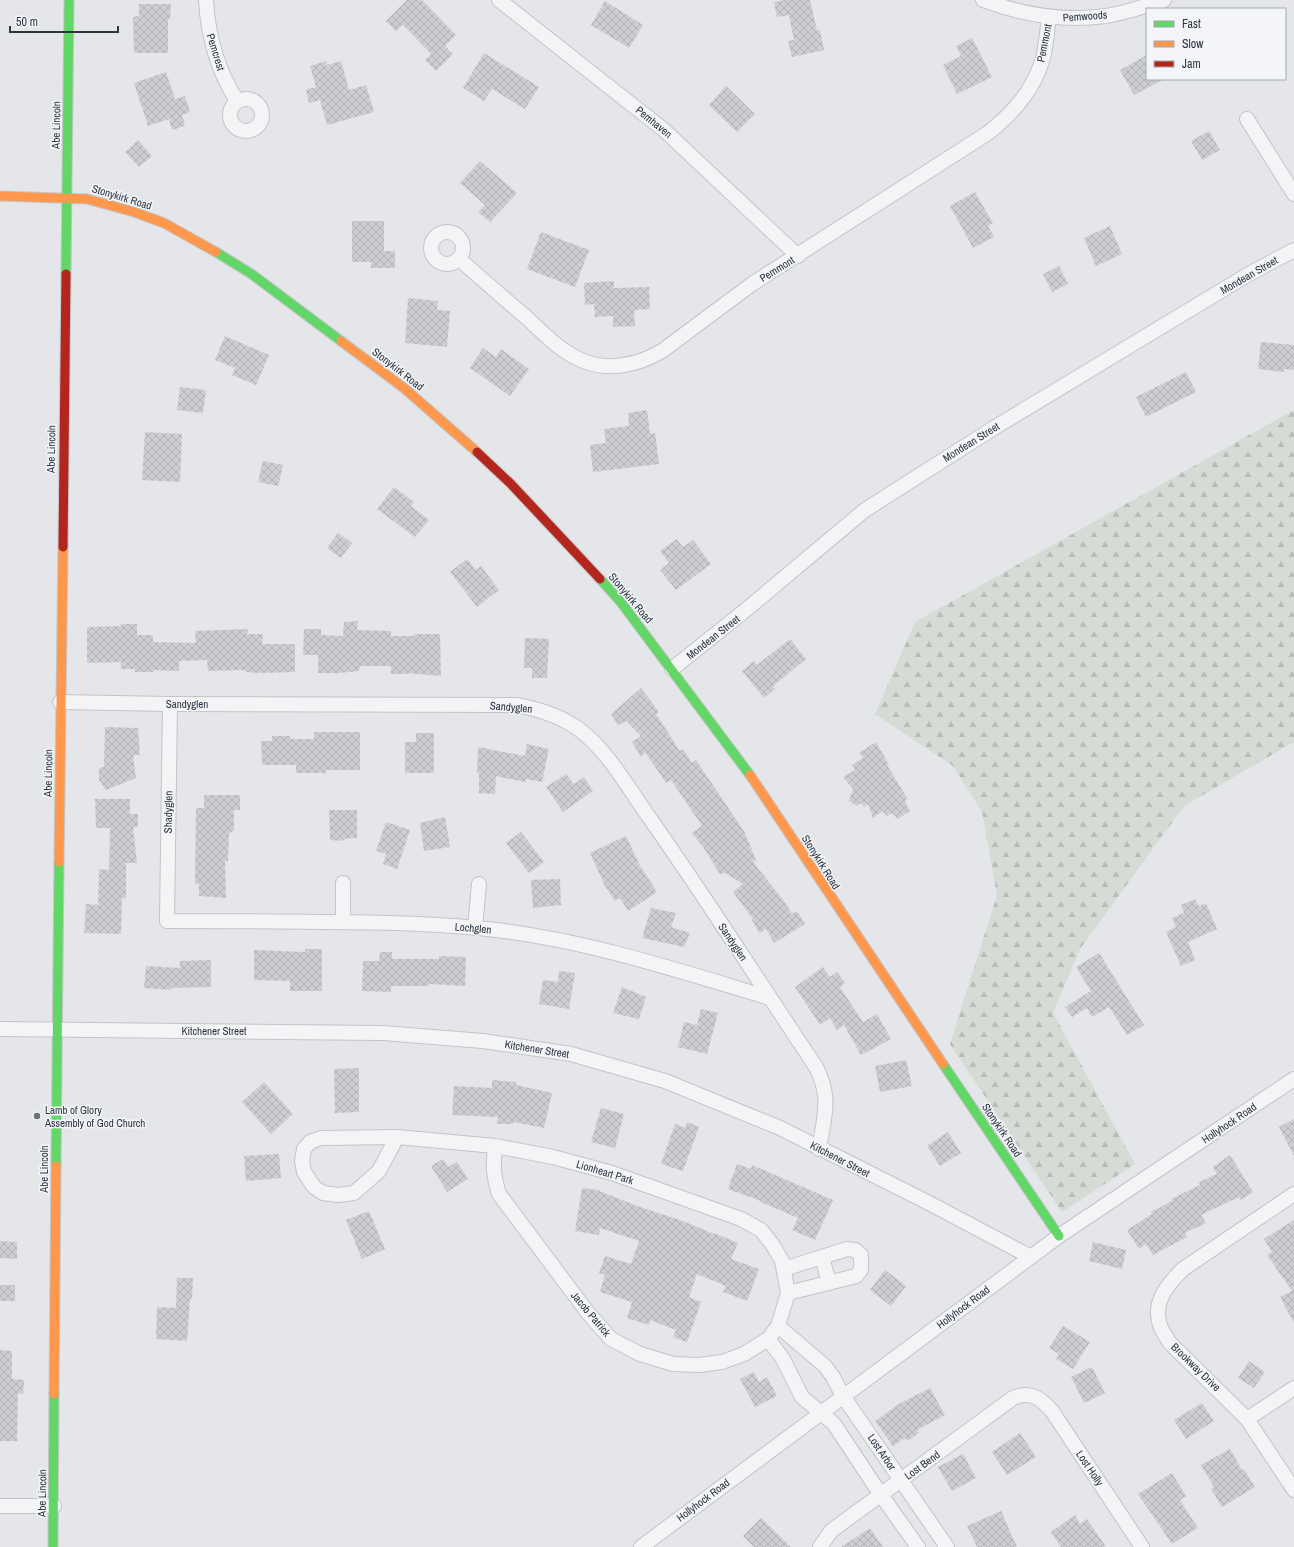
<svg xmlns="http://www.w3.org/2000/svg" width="1294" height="1547" viewBox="0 0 1294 1547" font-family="'Archivo Narrow',sans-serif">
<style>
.forest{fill:url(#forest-firs)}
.building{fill:url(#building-cross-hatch)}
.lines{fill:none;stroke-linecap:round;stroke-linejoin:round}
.street-casing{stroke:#c2c4c7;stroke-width:16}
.fast-casing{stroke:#c2c4c7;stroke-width:11}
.slow-casing{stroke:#c2c4c7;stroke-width:11}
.jam-casing{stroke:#c2c4c7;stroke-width:11}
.street{stroke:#f4f4f6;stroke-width:14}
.fast{stroke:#63d668;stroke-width:9}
.slow{stroke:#ff974d;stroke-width:9}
.jam{stroke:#b3261e;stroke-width:9}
.poi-dot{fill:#6c727c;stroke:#f3f5f8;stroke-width:1.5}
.labels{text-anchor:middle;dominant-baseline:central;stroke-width:3;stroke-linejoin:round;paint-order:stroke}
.street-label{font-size:11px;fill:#2c3442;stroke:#f3f5f8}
.poi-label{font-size:11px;fill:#2c3442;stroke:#f3f5f8;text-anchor:start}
</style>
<defs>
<pattern id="forest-firs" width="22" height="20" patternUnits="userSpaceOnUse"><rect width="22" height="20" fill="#d5dcd5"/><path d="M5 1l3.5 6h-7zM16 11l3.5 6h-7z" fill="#b7bdb8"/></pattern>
<pattern id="building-cross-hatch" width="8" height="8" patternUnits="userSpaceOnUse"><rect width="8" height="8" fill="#cdced1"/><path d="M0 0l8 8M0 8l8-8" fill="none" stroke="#b0b2b5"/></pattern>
</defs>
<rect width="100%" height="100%" fill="#e4e6e9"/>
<polygon class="forest" points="1294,410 1294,742 1184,806 1080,949 1053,1013 1135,1164 1062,1212 950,1044 997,895 982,812 953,766 875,714 915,622"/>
<g class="building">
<polygon points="407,0 422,0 456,35 445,46 453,54 436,71 425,60 431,54 403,25 396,31 386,21"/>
<polygon points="785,0 810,0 817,31 820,30 824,50 792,57 788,41 794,40 789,15 777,17 774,2"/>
<polygon points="605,1 643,25 629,48 591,25"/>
<polygon points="139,4 171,4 170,19 168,19 168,53 134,53 133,17 139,16"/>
<polygon points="972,38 992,77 957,94 943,65 961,56 956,46"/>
<polygon points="484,53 539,87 525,109 492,89 484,101 463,88"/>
<polygon points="1147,55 1147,79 1164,79 1134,95 1120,70"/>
<polygon points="326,61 327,65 341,61 349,90 366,85 374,112 327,125 320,100 309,103 306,90 316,87 310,66"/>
<polygon points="166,72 175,99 185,96 190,112 182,115 185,126 172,130 169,119 148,126 134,83"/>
<polygon points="726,86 755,114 737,132 709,105"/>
<polygon points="1209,131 1220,150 1202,160 1191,141"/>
<polygon points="138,140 152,156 139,167 125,152"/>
<polygon points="480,161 517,193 490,222 478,212 485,205 460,183"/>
<polygon points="975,192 993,223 988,226 994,237 973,248 950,206"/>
<polygon points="352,221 384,221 384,251 395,251 395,268 371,268 371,262 352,262"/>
<polygon points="1110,226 1122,254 1096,266 1084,238"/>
<polygon points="541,232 589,250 575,287 527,269"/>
<polygon points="1059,266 1068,284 1052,292 1043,274"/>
<polygon points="614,281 614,288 649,287 650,309 634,310 635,326 613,327 613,316 595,317 594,304 585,305 584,283"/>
<polygon points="408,298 438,301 437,310 450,311 447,347 405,343"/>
<polygon points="225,336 269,355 256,385 232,375 235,368 215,360"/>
<polygon points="1261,342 1294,345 1294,370 1284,369 1284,372 1258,369"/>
<polygon points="483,348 496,357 501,349 529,369 510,396 470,368"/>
<polygon points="1186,372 1196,392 1146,417 1136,397"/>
<polygon points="180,387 206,390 203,413 177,410"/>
<polygon points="647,410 650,434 655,433 659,464 593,472 590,445 606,443 604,429 629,426 628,413"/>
<polygon points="145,432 182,434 180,482 142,480"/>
<polygon points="263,461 283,465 278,486 258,482"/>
<polygon points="394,487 414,502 411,506 429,520 415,537 377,509"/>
<polygon points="338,533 352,543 341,558 327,548"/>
<polygon points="677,539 683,547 693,540 711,564 676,590 660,570 669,563 660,551"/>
<polygon points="467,559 476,570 481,566 499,590 477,607 450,572"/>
<polygon points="358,621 357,630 391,631 391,636 414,636 414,634 440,634 441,676 407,673 407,674 391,674 391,666 360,666 359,671 339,673 318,673 318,655 303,655 304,629 321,629 321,635 343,636 344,622"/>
<polygon points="121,624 137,624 137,635 153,635 153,642 196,643 195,631 248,629 247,634 263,634 262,644 295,644 295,672 261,673 246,672 246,670 208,671 207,660 179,661 179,671 153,670 153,672 135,672 135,669 121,669 121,662 87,663 87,627 121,626"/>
<polygon points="525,638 549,639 547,678 532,678 532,668 524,668"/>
<polygon points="790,639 806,659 773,686 775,689 764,698 742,671 754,661 757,665"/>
<polygon points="641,688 659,712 656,714 680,751 683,749 692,763 696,760 744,831 756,860 753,862 784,901 792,914 797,911 805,924 774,943 766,929 759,933 752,920 753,919 733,892 743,884 725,873 720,874 702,845 702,846 692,833 702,826 671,780 666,783 645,752 641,757 632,742 641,736 626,721 618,725 611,714"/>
<polygon points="105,727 138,728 140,755 133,755 136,778 106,790 99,780 99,768 104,767"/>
<polygon points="314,732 360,732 360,770 326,770 326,773 296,773 296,765 262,765 261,741 272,741 272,736 290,736 290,739 314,739"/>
<polygon points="416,733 434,733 434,773 405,773 405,742 416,742"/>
<polygon points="876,742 889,765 887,765 907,798 905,801 910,811 898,819 892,813 886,816 883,811 873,818 868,804 864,807 861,803 857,806 849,801 853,789 843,777 855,770 852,765 864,757 859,753"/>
<polygon points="527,744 549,749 542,782 526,779 525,782 496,776 495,794 479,793 479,773 477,773 478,747 525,756"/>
<polygon points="566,774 574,784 584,777 593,791 563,812 546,787"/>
<polygon points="204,795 240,795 240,810 234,810 234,830 229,834 228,861 225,861 226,898 199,896 199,884 195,883 196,808 204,808"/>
<polygon points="95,799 130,799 130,814 138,814 138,827 133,827 137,863 126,863 126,898 122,898 121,934 84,933 86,904 98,905 99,869 109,870 110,828 96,828"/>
<polygon points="329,810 357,810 357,838 344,839 342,841 330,840"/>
<polygon points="445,817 450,847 424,851 420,823"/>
<polygon points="386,822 410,830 397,869 383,864 386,854 376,851"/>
<polygon points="521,832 544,862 529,873 506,843"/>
<polygon points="626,836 639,864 657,892 628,911 620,898 615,901 605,886 590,853"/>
<polygon points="560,879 561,905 533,908 531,880"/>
<polygon points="1195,899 1199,906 1206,903 1217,929 1188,942 1195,960 1181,966 1166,932 1176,927 1172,918 1184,913 1181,905"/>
<polygon points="651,908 676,913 671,927 690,933 684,947 642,938"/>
<polygon points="305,949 322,949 322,991 290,991 290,981 254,980 254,950 305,952"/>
<polygon points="380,952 392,952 392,959 439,959 439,956 466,957 465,986 429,984 429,986 391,986 391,992 362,991 363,961 379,961"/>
<polygon points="1099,953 1144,1025 1127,1035 1109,1007 1092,1017 1087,1008 1072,1017 1065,1007 1091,991 1076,967"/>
<polygon points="211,960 211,987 171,988 171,990 144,988 146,966 180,968 180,961"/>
<polygon points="823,967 830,977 837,972 845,983 840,987 863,1022 877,1014 891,1039 861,1055 844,1025 837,1030 830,1018 820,1025 795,987"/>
<polygon points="559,971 575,973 569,1009 539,1004 543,980 558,982"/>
<polygon points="622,987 646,997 639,1019 613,1013"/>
<polygon points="701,1009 718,1013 707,1054 678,1047 684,1022 697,1025"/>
<polygon points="906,1060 912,1086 880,1092 875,1066"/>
<polygon points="359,1068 359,1112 335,1113 334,1069"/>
<polygon points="492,1080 516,1082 516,1085 552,1093 544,1128 514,1122 513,1124 497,1124 498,1117 452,1115 454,1086 492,1088"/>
<polygon points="264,1082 293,1114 271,1134 242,1102"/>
<polygon points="601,1108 624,1114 615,1148 591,1142"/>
<polygon points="1294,1119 1294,1156 1279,1127"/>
<polygon points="687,1122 699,1127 683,1171 661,1164 675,1124 685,1128"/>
<polygon points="948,1132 961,1153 940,1166 927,1146"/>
<polygon points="279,1154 281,1178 246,1181 244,1156"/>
<polygon points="1230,1155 1253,1192 1241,1200 1239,1197 1201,1215 1206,1223 1185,1233 1187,1237 1153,1255 1146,1244 1139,1249 1127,1230 1152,1214 1151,1212 1172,1201 1171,1199 1200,1185 1199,1182 1217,1174 1213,1167"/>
<polygon points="443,1159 448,1167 457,1162 468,1179 447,1192 431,1166"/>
<polygon points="737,1164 751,1169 752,1165 833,1200 815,1240 792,1230 798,1218 761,1202 761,1201 728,1189"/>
<polygon points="582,1188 599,1190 599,1191 640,1207 683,1221 714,1234 714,1233 738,1243 731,1259 759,1269 747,1301 723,1292 726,1286 697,1274 689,1297 701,1302 687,1342 673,1337 676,1330 650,1320 649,1325 627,1318 632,1302 600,1292 605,1275 599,1273 605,1256 631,1264 639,1241 600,1228 599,1235 575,1231"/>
<polygon points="369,1211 385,1249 362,1259 346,1220"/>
<polygon points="1294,1220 1294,1323 1280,1297 1292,1291 1267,1255 1272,1252 1264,1239"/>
<polygon points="0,1241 17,1242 17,1259 0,1258"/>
<polygon points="1093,1242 1126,1250 1122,1269 1089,1261"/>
<polygon points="885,1270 906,1286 891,1306 870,1290"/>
<polygon points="177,1278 193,1278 192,1299 190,1299 187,1341 156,1339 157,1307 176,1308"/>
<rect x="0" y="1285" width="15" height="16"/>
<polygon points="1063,1326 1090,1342 1073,1369 1056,1359 1059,1354 1049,1348"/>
<polygon points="0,1350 12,1351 12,1379 24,1380 23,1394 18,1393 17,1441 0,1441"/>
<polygon points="1249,1361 1265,1372 1254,1388 1238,1378"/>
<polygon points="1092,1367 1105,1393 1084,1403 1071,1377"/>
<polygon points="754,1372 759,1382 767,1377 777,1396 755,1407 740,1379"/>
<polygon points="930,1388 945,1415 917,1430 919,1433 907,1441 905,1438 893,1446 875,1421 899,1404"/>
<polygon points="1202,1403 1214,1421 1186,1439 1174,1420"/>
<polygon points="1020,1433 1036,1457 1007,1475 992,1452"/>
<polygon points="1230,1449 1242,1470 1244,1469 1255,1487 1222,1507 1211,1489 1214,1487 1201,1465"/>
<polygon points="963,1454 976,1478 952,1491 938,1467"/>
<polygon points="1172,1473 1186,1496 1180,1500 1198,1528 1172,1544 1138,1494"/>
<polygon points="1001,1511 1017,1547 977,1547 967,1526"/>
<polygon points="1075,1515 1080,1524 1087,1519 1106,1547 1061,1547 1051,1532"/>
<polygon points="761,1518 791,1547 754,1547 743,1536"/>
<polygon points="870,1528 883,1547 841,1547"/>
</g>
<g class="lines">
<defs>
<g id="street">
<path d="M206,0C208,36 218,71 237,101"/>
<polyline points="499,0 664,130 798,256"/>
<path d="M983,0C1023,15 1063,22 1106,16C1126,13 1145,6 1164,0"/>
<circle cx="246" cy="115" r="16"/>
<polyline points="1247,119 1294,194"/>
<circle cx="447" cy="248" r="16"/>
<path d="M459,259C481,278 503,298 526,317C542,332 560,351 581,360C608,372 638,365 662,351L752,284L988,133C1013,113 1034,90 1043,58C1046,45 1047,31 1049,18"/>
<polyline points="672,669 742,613 865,510 997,426 1249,274 1294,250"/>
<path d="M60,702L170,704L516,705C539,709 561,716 580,730C609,752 630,791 651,820C708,901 761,985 816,1067C832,1098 824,1117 819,1149"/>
<path d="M170,704L167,921C218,921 270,921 321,922C379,922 438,923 496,930C589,941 680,971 770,998"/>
<polyline points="343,883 343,922"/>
<polyline points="475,928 479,884"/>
<polyline points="0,1029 383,1033 483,1041 571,1054 665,1081 780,1128 929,1203 1031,1257"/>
<path d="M397,1137L379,1171L354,1193L338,1195L323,1193L314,1187L304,1172L302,1161L304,1149L310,1142L321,1138L397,1137L495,1146L553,1157L612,1173L741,1219L761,1230L772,1244L782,1261L788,1293L778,1326L768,1339L744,1354L722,1362L699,1365L673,1364L640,1354L611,1339L588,1313L499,1194C493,1174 493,1166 495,1146"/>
<path d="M1294,1194L1183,1269C1167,1285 1151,1303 1161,1328C1163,1333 1167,1337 1169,1342L1247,1419L1294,1490"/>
<polyline points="822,1257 829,1283"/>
<polyline points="784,1269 847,1249 855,1250 861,1255 861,1270 856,1276 788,1293"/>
<polyline points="778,1326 825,1366 833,1377 843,1396 947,1547"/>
<polyline points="768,1339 783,1359 802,1397 834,1424 881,1495 918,1547"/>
<polyline points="1247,1419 1294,1388"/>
<polyline points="0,1506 54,1506"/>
<polyline points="641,1547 1059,1236 1294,1079"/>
<path d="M820,1547L831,1531L1013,1398C1031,1390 1041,1399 1052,1411L1142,1547"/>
</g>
<g id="fast">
<polyline points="216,252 250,273 341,341"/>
<polyline points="66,274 69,0"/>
<polyline points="600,579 620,601 750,775"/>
<polyline points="943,1064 1059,1236"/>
<polyline points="56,1166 59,862"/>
<polyline points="53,1547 54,1394"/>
</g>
<g id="slow">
<polyline points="0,196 87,199 134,212 164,223 216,252"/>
<polyline points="341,341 404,388 477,452"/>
<polyline points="750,775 943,1064"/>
<polyline points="59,862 63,547"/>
<polyline points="54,1394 56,1166"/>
</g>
<g id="jam">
<polyline points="477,452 511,484 600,579"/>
<polyline points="63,547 66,274"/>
</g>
</defs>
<use href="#street" class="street-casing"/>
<use href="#fast" class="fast-casing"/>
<use href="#slow" class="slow-casing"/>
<use href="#jam" class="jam-casing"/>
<use href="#street" class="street"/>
<use href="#fast" class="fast"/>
<use href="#slow" class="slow"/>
<use href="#jam" class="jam"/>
</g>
<circle class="poi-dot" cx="37" cy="1116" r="4"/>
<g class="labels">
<g class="street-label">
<text transform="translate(1085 16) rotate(-4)">Pemwoods</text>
<text transform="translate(1044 43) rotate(-79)">Pemmont</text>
<text transform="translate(216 52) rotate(73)">Pemcrest</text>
<text transform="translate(654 122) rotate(39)">Pemhaven</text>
<text transform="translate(56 125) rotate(-89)">Abe Lincoln</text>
<text transform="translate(122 197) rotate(17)">Stonykirk Road</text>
<text transform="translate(777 269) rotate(-32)">Pemmont</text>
<text transform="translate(1249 275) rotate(-30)">Mondean Street</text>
<text transform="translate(398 369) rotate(38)">Stonykirk Road</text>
<text transform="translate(971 442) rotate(-32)">Mondean Street</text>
<text transform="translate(51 449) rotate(-89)">Abe Lincoln</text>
<text transform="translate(631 598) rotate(50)">Stonykirk Road</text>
<text transform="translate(713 637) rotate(-38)">Mondean Street</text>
<text x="187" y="704">Sandyglen</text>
<text transform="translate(511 707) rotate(5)">Sandyglen</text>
<text transform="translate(48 773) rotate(-89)">Abe Lincoln</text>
<text transform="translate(168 812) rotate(-89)">Shadyglen</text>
<text transform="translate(821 862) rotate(58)">Stonykirk Road</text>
<text transform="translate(473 928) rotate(5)">Lochglen</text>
<text transform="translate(733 942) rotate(56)">Sandyglen</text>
<text x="214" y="1031">Kitchener Street</text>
<text transform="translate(537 1049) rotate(9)">Kitchener Street</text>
<text transform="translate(1229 1123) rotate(-34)">Hollyhock Road</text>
<text transform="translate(1002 1130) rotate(56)">Stonykirk Road</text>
<text transform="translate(840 1159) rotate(27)">Kitchener Street</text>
<text transform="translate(44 1169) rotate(-90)">Abe Lincoln</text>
<text transform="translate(605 1172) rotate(17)">Lionheart Park</text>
<text transform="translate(963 1307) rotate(-37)">Hollyhock Road</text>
<text transform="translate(591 1314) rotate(50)">Jacob Patrick</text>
<text transform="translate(1196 1367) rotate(44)">Brookway Drive</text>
<text transform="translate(882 1452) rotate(56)">Lost Arbor</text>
<text transform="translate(922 1465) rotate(-36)">Lost Bend</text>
<text transform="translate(1090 1468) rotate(56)">Lost Holly</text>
<text transform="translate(42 1493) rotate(-89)">Abe Lincoln</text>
<text transform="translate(703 1500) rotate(-37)">Hollyhock Road</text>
</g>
<g class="poi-label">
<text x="45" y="1110">Lamb of Glory<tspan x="45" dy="13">Assembly of God Church</tspan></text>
</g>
</g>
<rect x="1146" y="8" width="140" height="72" fill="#f3f5f8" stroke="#a3a8af"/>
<rect x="1154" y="21" width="20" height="6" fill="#63d668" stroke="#a3a8af"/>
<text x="1182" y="28" font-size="12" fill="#2c3442">Fast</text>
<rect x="1154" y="41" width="20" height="6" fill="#ff974d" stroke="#a3a8af"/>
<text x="1182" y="48" font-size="12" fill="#2c3442">Slow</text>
<rect x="1154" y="61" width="20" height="6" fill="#b3261e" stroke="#a3a8af"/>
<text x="1182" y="68" font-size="12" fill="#2c3442">Jam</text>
<path d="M10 26v6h108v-6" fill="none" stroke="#2c3442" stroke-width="2"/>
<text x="16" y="26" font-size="12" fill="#2c3442" stroke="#f3f5f8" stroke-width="3" paint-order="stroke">50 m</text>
</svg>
